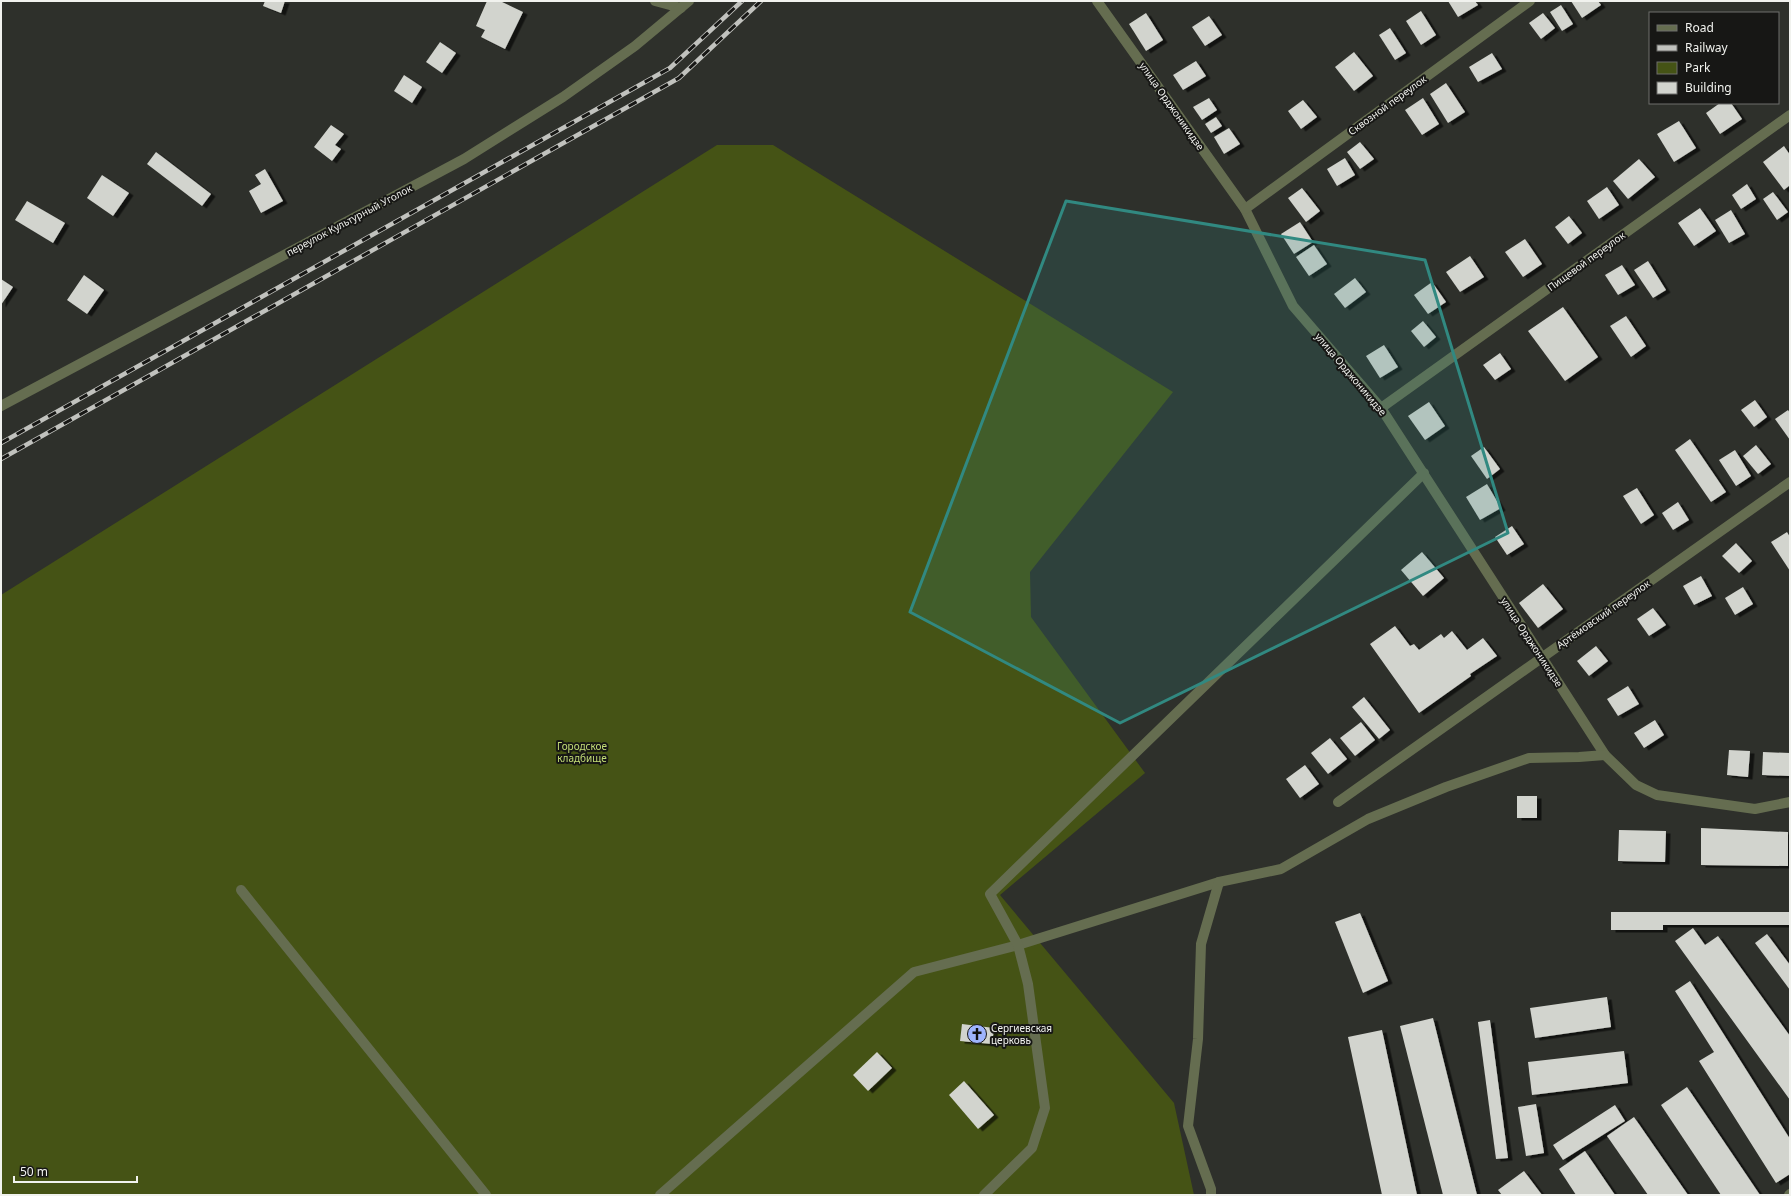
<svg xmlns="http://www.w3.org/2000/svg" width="1791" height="1196" viewBox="0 0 1791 1196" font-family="'Noto Sans',sans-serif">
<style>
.green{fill:#455315}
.building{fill:#d2d4ce;filter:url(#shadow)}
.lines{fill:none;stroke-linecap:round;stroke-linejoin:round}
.minor{stroke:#656d50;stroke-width:10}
.rail-casing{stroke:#c1c2be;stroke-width:4.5}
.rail{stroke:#171715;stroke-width:3;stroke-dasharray:9;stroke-linecap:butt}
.marked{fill:#318981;fill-opacity:0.2;stroke:#318981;stroke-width:3;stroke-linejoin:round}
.labels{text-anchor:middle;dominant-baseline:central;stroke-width:4;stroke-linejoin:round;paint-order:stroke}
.street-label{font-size:10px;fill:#f1f2ee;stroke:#171715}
.park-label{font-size:10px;fill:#c4de78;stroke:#171715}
.poi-label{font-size:10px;fill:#f1f2ee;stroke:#171715;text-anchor:start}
</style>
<defs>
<filter id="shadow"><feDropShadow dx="4.5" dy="2.5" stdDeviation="0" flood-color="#0009"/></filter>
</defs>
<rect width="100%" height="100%" fill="#2e302b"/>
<polygon class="green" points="717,145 773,145 1173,392 1030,572 1031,617 1145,773 1000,895 1174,1103 1194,1195 1,1195 1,595"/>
<g class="building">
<polygon points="265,1 285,1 281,13 263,6"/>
<polygon points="487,1 500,1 523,12 505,49 481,37 485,30 476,26"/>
<polygon points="1448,1 1475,1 1478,5 1458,17"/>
<polygon points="1571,1 1598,1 1601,5 1582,18"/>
<polygon points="1561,5 1573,24 1562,31 1550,12"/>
<polygon points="1421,11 1436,35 1421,45 1406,21"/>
<polygon points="1146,13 1163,40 1146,51 1129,24"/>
<polygon points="1543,13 1555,28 1541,39 1529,23"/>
<polygon points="1209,16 1222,35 1205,46 1192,27"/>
<polygon points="1390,28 1406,53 1395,60 1379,35"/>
<polygon points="440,42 456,53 442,73 426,62"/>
<polygon points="1354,52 1373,76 1354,91 1335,67"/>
<polygon points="1492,53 1502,69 1478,82 1469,67"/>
<polygon points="1196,61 1206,76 1183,90 1173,75"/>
<polygon points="404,75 422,87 412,103 394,91"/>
<polygon points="1446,83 1465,112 1448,123 1430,94"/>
<polygon points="1209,98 1217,110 1202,120 1193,107"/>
<polygon points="1423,98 1439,124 1422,135 1405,110"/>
<polygon points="1303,100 1317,117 1301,129 1288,111"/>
<polygon points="1720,103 1731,103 1742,119 1720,134 1706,113"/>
<polygon points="1216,117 1222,126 1211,133 1205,124"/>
<polygon points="1679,121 1696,148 1674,162 1657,134"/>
<polygon points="331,125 344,134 335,145 341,149 332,161 314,147"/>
<polygon points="1229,128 1240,144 1224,154 1214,137"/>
<polygon points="1360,142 1374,159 1360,169 1347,152"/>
<polygon points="1784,146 1790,155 1790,185 1784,190 1763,162"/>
<polygon points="156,152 211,194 202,206 147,164"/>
<polygon points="1345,158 1355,175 1337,186 1327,169"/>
<polygon points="1639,159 1655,177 1628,199 1613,181"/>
<polygon points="265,169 283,201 261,213 249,191 261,184 255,175"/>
<polygon points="102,175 129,193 113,216 87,198"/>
<polygon points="1747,184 1756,199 1741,209 1732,195"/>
<polygon points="1607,187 1619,205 1599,219 1587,201"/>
<polygon points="1302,188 1320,211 1306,222 1288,198"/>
<polygon points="1773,192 1788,212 1777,220 1763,199"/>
<polygon points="27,201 65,223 53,243 15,220"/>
<polygon points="1700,208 1716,231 1694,246 1678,223"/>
<polygon points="1731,210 1745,234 1729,243 1715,220"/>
<polygon points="1569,216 1582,233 1568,244 1555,227"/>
<polygon points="1300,222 1313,242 1294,254 1281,234"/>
<polygon points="1525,239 1542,264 1523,277 1505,252"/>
<polygon points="1314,245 1327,264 1309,276 1296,257"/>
<polygon points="1470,256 1484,277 1460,292 1446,272"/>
<polygon points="1648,261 1666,290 1653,298 1634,270"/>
<polygon points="1622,265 1635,285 1618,295 1605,275"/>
<polygon points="84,275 104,290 87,314 67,300"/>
<polygon points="1355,278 1366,292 1345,308 1334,294"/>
<polygon points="1,279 13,287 1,305"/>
<polygon points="1432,282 1446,302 1428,314 1414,295"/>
<polygon points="1563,307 1598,357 1565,381 1528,331"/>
<polygon points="1626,316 1646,346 1631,357 1610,326"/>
<polygon points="1423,321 1436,337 1424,347 1411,331"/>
<polygon points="1384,345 1398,367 1380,378 1366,356"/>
<polygon points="1500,353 1511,369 1495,380 1483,365"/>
<polygon points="1755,400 1767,417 1754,427 1741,410"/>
<polygon points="1429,402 1445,426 1425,440 1408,416"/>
<polygon points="1788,410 1790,413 1790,440 1775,419"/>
<polygon points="1690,439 1726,492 1711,502 1675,450"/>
<polygon points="1756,445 1771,464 1758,474 1743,456"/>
<polygon points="1484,447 1500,469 1487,479 1471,456"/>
<polygon points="1735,450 1751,476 1736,486 1719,460"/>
<polygon points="1487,484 1501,508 1480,520 1466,497"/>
<polygon points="1637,488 1654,515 1641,524 1623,496"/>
<polygon points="1678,502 1689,520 1673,530 1662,513"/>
<polygon points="1512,526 1524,544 1507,555 1495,537"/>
<polygon points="1787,532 1790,537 1790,571 1771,542"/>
<polygon points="1736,543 1752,561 1739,573 1722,556"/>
<polygon points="1422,552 1444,578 1423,596 1401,570"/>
<polygon points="1701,576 1712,596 1694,605 1683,586"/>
<polygon points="1543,584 1563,609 1538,628 1519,603"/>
<polygon points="1743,587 1753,604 1735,615 1725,598"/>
<polygon points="1653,608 1666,625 1649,636 1637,619"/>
<polygon points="1395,626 1410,646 1414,644 1419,650 1441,634 1444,638 1452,631 1467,650 1483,638 1497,656 1470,674 1471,676 1419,713 1370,644"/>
<polygon points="1596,646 1608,661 1589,676 1577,661"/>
<polygon points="1628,686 1639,704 1618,716 1607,699"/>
<polygon points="1364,697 1390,730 1379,739 1352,707"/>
<polygon points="1655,720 1664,735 1644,748 1634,733"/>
<polygon points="1361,722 1375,740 1355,756 1340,738"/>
<polygon points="1330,738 1347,759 1328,774 1311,753"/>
<polygon points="1729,750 1750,751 1748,777 1727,775"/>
<polygon points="1763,752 1790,753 1790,776 1762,775"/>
<polygon points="1305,765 1319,784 1300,798 1286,779"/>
<rect x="1517" y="796" width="20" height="22"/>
<polygon points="1701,828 1788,832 1788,866 1701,865"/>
<polygon points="1619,830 1666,831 1665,862 1618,861"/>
<polygon points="1611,912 1790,912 1790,925 1663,925 1663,930 1611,930"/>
<polygon points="1360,913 1388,981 1363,993 1335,922"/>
<polygon points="1693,928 1705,945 1718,936 1790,1036 1790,1100 1675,941"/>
<polygon points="1767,934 1790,965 1790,990 1755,943"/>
<polygon points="1690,981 1790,1139 1790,1174 1776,1183 1699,1061 1714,1052 1675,991"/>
<polygon points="1607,997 1611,1027 1535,1038 1530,1008"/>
<polygon points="1433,1018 1477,1195 1443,1195 1400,1026"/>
<polygon points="1490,1020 1508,1158 1496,1159 1478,1022"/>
<polygon points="962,1024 994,1028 992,1044 960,1041"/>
<polygon points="1382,1030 1417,1195 1382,1195 1348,1037"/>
<polygon points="1624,1051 1628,1083 1532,1095 1528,1062"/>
<polygon points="877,1052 892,1068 868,1091 853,1075"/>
<polygon points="964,1081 994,1115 978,1129 949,1095"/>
<polygon points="1687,1087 1760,1195 1721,1195 1661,1105"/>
<polygon points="1536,1104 1544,1153 1526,1156 1518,1107"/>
<polygon points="1615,1105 1625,1121 1563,1160 1553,1145"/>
<polygon points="1634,1117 1688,1195 1648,1195 1607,1136"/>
<polygon points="1585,1151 1615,1195 1576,1195 1559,1169"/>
<polygon points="1524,1171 1542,1195 1502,1195 1498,1190"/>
</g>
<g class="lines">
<g class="minor">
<polyline points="655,1 681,8"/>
<polyline points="1097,1 1245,209 1293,306 1381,408 1605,755 1636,785 1657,795 1755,809 1790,802"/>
<polyline points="1245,209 1530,1"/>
<polyline points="1,406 464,159 563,97 635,46 689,1"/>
<polyline points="1381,408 1790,115"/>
<polyline points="1338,802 1790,482"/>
<polyline points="241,890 486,1195"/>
<polyline points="660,1195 914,972 1018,945 1219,882 1281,869 1368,819 1446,787 1529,758 1579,757 1605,755"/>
<polyline points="984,1195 1032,1148 1045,1108 1028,984 1018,945 990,894 1424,473"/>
<polyline points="1211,1195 1211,1189 1188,1126 1198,1039 1201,944 1219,882"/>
<polyline points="1789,1195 1790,1194"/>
</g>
<defs>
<g id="rail">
<polyline points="1,443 670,68 742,1"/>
<polyline points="1,459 679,78 761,1"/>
</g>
</defs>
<use href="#rail" class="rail-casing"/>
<use href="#rail" class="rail"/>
</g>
<path class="marked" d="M1066,201L1425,260L1508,533L1120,723L910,612Z"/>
<defs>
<symbol id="church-disc" viewBox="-11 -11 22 22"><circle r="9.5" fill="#9eb4fd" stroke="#171715"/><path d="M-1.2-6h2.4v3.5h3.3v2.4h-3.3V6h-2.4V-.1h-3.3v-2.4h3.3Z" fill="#111"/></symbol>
</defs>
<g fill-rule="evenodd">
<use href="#church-disc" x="966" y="1023" width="22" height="22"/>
</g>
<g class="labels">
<g class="street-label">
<text transform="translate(1387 105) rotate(-36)">Сквозной переулок</text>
<text transform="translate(1172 106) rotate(55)">улица Орджоникидзе</text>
<text transform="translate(349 220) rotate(-28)">переулок Культурный Уголок</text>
<text transform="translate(1586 261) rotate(-36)">Пищевой переулок</text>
<text transform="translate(1351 374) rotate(50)">улица Орджоникидзе</text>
<text transform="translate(1603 614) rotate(-35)">Артёмовский переулок</text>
<text transform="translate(1532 642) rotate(57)">улица Орджоникидзе</text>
</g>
<g class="park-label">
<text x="582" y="746">Городское<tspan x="582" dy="12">кладбище</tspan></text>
</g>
<g class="poi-label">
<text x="991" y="1028">Сергиевская<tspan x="991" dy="12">церковь</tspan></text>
</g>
</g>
<rect width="1791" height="1196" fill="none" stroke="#f1f2ee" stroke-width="4"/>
<rect x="1649" y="12" width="130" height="92" fill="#171715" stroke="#6e6f6c"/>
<rect x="1657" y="25" width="20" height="6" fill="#656d50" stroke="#6e6f6c"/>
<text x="1685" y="32" font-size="12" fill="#f1f2ee">Road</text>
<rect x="1657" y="45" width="20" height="6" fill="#c1c2be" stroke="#6e6f6c"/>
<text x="1685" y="52" font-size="12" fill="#f1f2ee">Railway</text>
<rect x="1657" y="62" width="20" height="12" fill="#455315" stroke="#6e6f6c"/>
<text x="1685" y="72" font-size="12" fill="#f1f2ee">Park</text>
<rect x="1657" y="82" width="20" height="12" fill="#d2d4ce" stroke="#6e6f6c"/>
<text x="1685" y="92" font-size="12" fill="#f1f2ee">Building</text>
<path d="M14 1176v6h123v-6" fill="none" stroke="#f1f2ee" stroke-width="2"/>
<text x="20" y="1176" font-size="12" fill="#f1f2ee" stroke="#171715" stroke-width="3" paint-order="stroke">50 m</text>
</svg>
